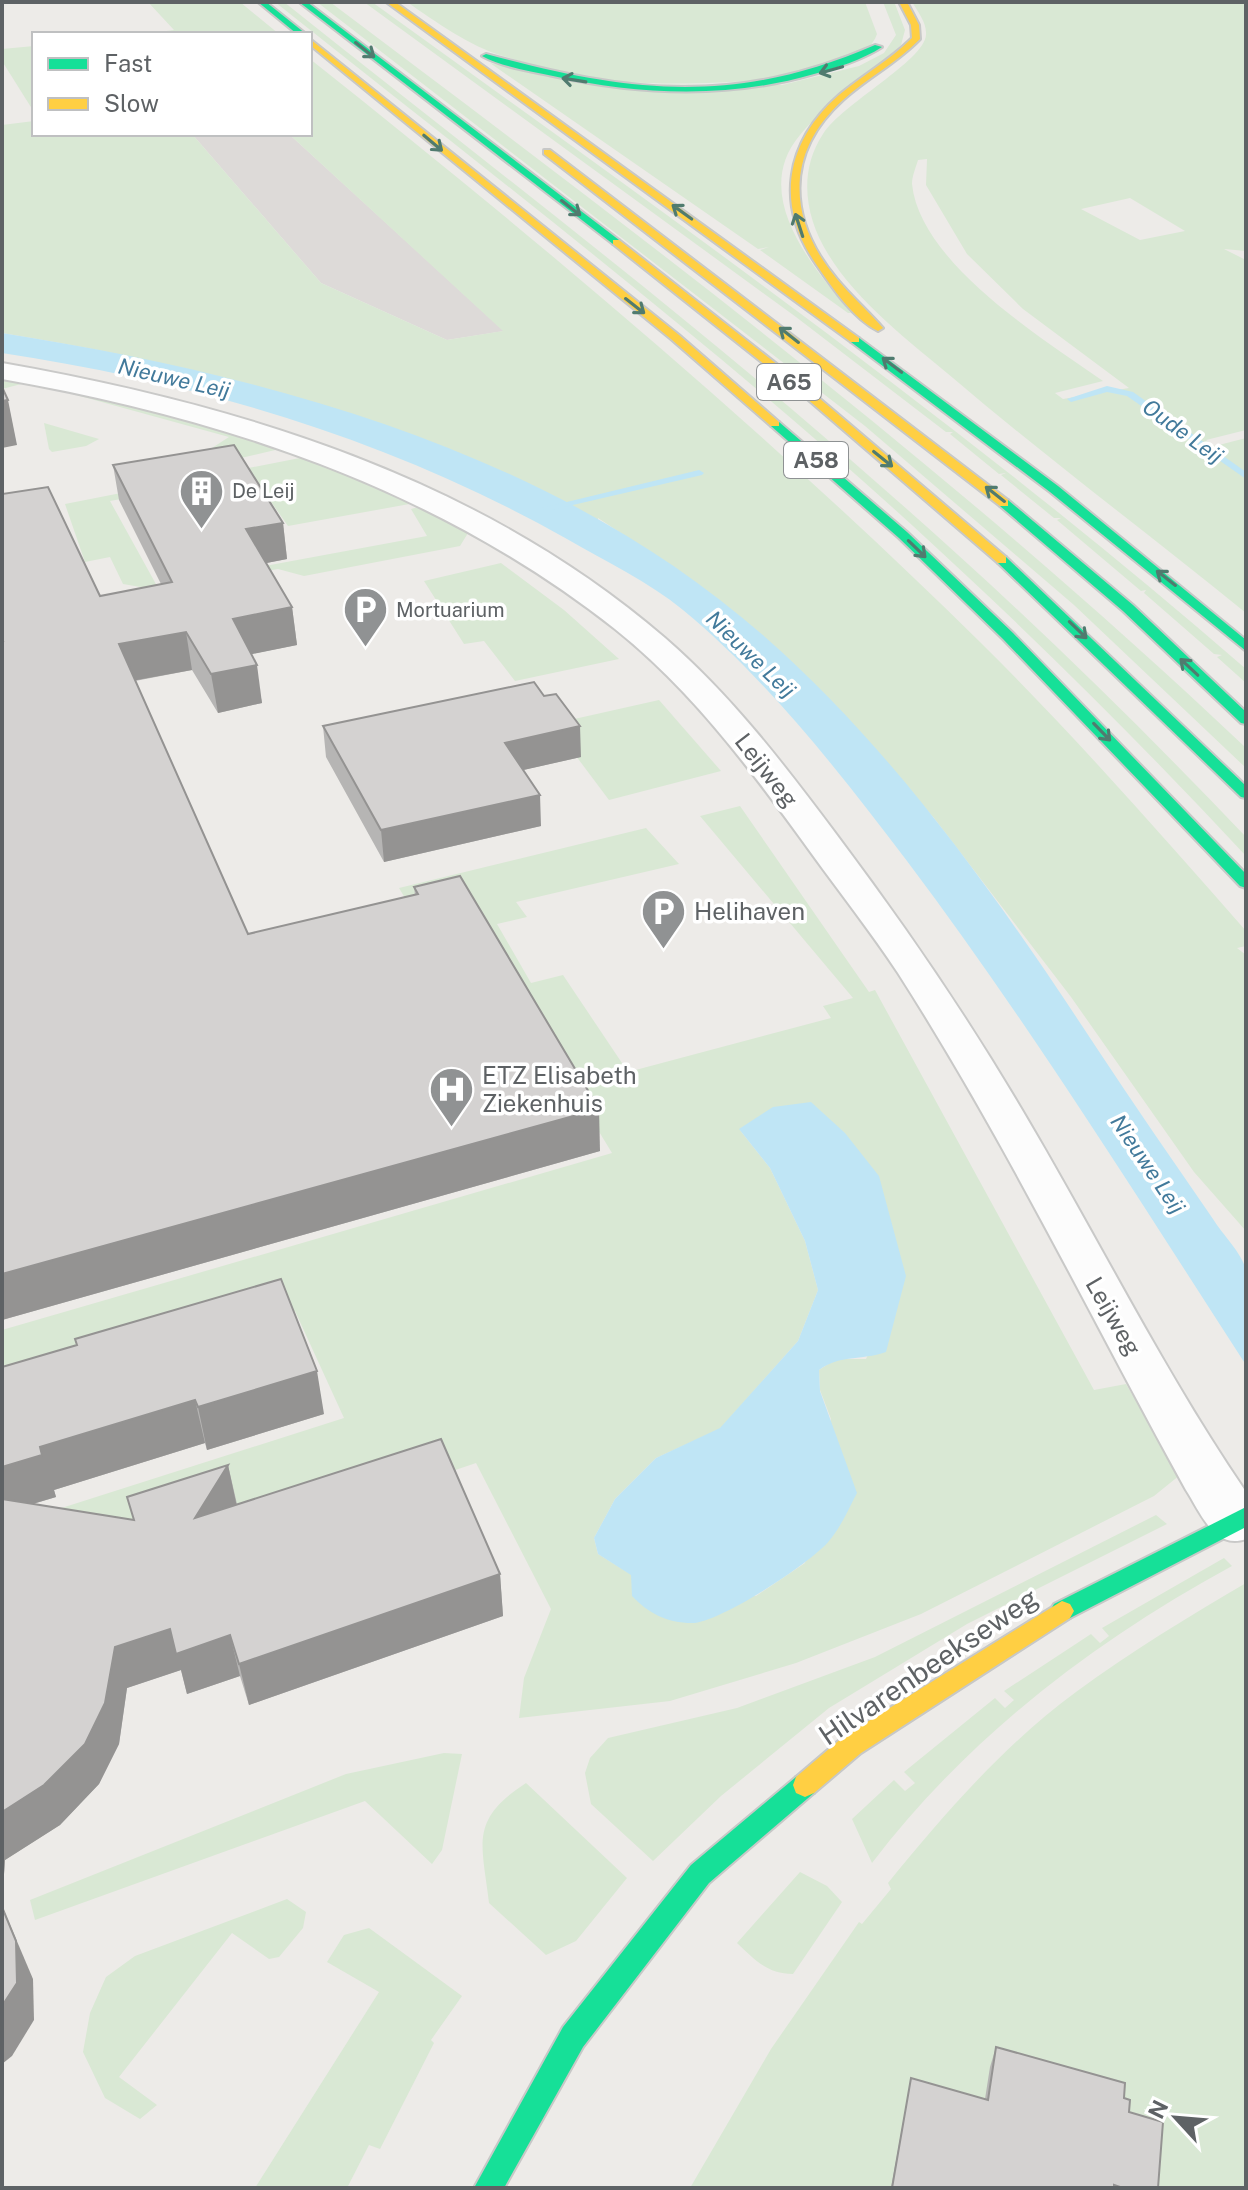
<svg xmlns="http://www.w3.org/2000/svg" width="1248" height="2190" viewBox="0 0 1248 2190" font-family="'Public Sans',sans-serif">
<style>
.industrial{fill:#dddad8}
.green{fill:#d9e8d4;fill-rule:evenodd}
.water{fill:#bfe5f5}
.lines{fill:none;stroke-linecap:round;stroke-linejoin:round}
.stream{fill:#bfe5f5;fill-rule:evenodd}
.street-casing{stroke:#c9c9c8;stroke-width:4}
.fast-casing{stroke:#c7c8c7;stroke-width:4}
.slow-casing{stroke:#c7c8c7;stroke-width:4}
.street{fill:#fcfcfc;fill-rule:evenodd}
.fast{fill:#16e098;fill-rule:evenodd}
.slow{fill:#ffcf43;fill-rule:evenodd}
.wall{fill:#b6b5b4}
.shaded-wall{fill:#949392}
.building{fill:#d4d2d1;stroke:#949392;stroke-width:2}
.oneway{stroke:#507b6f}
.labels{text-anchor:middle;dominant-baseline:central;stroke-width:7;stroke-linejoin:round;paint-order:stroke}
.far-poi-label{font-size:20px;fill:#5e6265;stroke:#fff;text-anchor:start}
.far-water-label{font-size:22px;font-style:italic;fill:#427a9b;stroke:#fff}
.shield{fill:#fff;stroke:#8e9193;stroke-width:2}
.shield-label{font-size:22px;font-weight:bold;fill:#5e6265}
.street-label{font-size:24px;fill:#5e6265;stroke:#fff}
.poi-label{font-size:24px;fill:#5e6265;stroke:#fff;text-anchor:start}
.near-street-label{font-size:28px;fill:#5e6265;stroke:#fff}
</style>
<rect width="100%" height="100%" fill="#edebe8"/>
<polygon class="industrial" points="192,134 289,134 504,331 447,340 321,283"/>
<g class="green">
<polygon points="148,2 240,2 279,34 144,34 174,30"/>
<path d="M275,2H284C482,160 686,314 876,482C1005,594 1128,713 1246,837V856C1140,742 1029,632 913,526C710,341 490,173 275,2Z"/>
<path d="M317,2H330C648,241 955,472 1245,747L1246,768L1074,605L865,426Z"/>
<path d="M364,2H372C670,217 969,428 1246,669V683L1217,657L1222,655L1214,654L1144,593L1146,590L1141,591L1057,520L1061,518H1054L1001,475L1006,473L999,474L950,434L953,432H946L796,317Z"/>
<path d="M407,2H865L877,34C860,91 648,86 598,80C567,76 533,65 503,56C469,46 436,22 407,2Z"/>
<path d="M883,2L895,4L905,30L901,45C869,74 828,102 800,135C749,195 814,268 851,313H848L760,250L769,247L758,249L490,63L582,84L782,85L859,66L884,53L896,35Z"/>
<path d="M912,2H1246V251L1224,249L1246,260V430L1206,440L1215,446L1246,438V613C1149,534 1048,459 953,378C909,341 858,303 828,254C805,217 798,172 823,134C842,104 924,61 926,35C927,23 918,12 912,2ZM927,159L926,185L967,254L1023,309L1129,388L1063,399L1055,393L1103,381C1043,339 920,263 912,184C912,176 916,167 918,160ZM1130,198L1185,231L1140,240L1081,209Z"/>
<polygon points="34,46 34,112 2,61 2,49"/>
<path d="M310,59C542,243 769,434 980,642C1073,734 1160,833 1246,931V946L1237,948L1246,955V1231L1194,1172L1071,997L934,818L822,693L772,645L693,581L598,518V521C408,416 214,368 2,333V125L34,121V134H192L321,283L447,340L503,331L289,134H310Z"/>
<polygon points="15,378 89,391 288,447 228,461 201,455 229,437 29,382 2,389 2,381"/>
<polygon points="44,423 99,439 86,446 52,452 49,449"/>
<polygon points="310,456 415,503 288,526 252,475 110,501 157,586 427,536 411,509 422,506 468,533 460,546 304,576 278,569 158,590 123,584 110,557 85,562 65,504"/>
<polygon points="501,563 564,610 619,659 515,681 484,641 464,644 424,581"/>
<polygon points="659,700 721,771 609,800 552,724"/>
<path d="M740,806L869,992L875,990L1094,1390L1126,1384L1180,1475L1154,1496L921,1614L796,1663L670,1701L519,1718L524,1678L551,1609L476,1463L243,1542L2,1527L344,1418L295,1311L2,1404V1330L612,1153L564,1074L420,923L399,888L646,828L679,864L516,902L527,917L497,924L531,983L563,975L628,1072L831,1018L823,1006L853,998L700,816ZM739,1129L905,1276L866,1359H836L819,1370L820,1390L831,1419L805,1563L756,1596H632V1575L598,1554L594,1538L615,1499L656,1458L720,1429L798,1341L818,1290L805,1241L770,1168Z"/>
<polygon points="1156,1515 1167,1524 967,1624 829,1708 721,1796 653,1861 591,1804 585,1773 590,1758 608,1738 737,1708 875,1657"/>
<path d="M1224,1558L1232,1566C1094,1641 968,1737 872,1863L852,1819L894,1780L905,1791L915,1783L904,1772L995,1698L1005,1708L1014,1700L1004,1691L1091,1634L1100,1643L1109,1636L1102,1628Z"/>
<path d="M1246,1583V2188H690L771,2049L859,1922L862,1924L891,1889L888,1883C944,1814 1004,1745 1076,1692C1130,1652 1188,1617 1246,1583Z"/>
<polygon points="444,1753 462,1754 442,1850 432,1864 365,1801 35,1920 30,1900 346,1774"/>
<path d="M526,1783L627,1878L576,1941L546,1955L489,1903C482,1843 469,1820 526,1783Z"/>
<path d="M800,1872L827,1886L842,1902L793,1974C767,1974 754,1959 737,1943Z"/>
<polygon points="287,1899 306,1912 303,1928 279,1957 269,1959 232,1933 119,2077 157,2105 140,2119 105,2098 83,2052 90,2013 106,1977 135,1956"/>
<polygon points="369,1928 462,1996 431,2040 434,2043 380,2149 369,2145 347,2188 255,2188 379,1992 327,1962 344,1935"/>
</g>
<g class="water">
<path d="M2,333C272,376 555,452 765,637C897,753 1000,901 1096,1047C1134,1105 1174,1162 1213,1219C1222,1234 1242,1253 1246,1270C1248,1291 1246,1341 1246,1365C1136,1195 1029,1023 907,861C841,774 767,679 683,610C649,582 605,561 567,539C389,439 204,384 2,353Z"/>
<path d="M811,1102L845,1133L879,1176L906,1276L886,1352C860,1361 841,1354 819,1370L820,1391L857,1493C849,1508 841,1527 829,1541C811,1563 719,1623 692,1623C667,1623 648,1613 632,1596L631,1575L598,1554L594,1538L615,1499L656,1458L720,1428L798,1341L818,1290L805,1241L770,1168L739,1129L773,1107Z"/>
</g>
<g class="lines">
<g class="stream">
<polygon points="1107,386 1133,392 1246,472 1246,479 1127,396 1107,392 1071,402 1067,399"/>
<polygon points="699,470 704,473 702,475 547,511 542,508"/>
</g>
<defs>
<path id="street" d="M2,363C240,405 478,477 665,638C732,696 786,767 839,838C905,926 966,1015 1022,1110C1097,1236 1163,1371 1246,1492V1539C1214,1550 1201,1513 1186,1490C1091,1318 1004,1138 898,973C871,932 841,894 812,854C754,774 694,692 615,629C436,488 224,418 2,379Z"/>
<g id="fast">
<polygon points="258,2 266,2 306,34 297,34"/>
<polygon points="299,2 307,2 619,240 619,244 613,244"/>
<path d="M875,45L882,47C862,60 836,68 814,74C728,99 639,95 553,76C530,71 502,67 482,56L486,54C630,93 734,106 875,45Z"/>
<polygon points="851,338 859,338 1058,486 1246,640 1246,651 1050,492 851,342"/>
<polygon points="771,422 779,422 907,532 1013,633 1246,874 1246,888 1240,886 1003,639 899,538 771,426"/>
<polygon points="1000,500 1008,500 1133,605 1246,712 1246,724 1241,723 1123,611 1000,506"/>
<polygon points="998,557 1006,557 1246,786 1246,798 1241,797 998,563"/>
<polygon points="1246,1507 1246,1527 1070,1618 1062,1621 1054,1618 1050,1611 1054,1604"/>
<polygon points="805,1773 814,1777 817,1785 814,1793 709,1883 583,2047 504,2188 474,2188 563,2027 691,1865 796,1777"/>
</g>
<g id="slow">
<polygon points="386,2 395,2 859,338 859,342 851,342"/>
<path d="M899,2H907L919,25L920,39C897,63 867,78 843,100C784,153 788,221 837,279C851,296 868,311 883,328L878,331C853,319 831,286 816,264C775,205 785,142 839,95C863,75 890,60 912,38L911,25Z"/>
<polygon points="310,39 679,335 779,422 779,426 771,426 671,339 310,45"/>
<polygon points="544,150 550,150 1008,500 1008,506 1000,506 544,154"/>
<polygon points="613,240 619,240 806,387 1006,557 1006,563 998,563 798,391 613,244"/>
<polygon points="1062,1601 1070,1604 1074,1611 1070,1618 861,1753 814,1793 805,1797 796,1793 793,1785 796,1777 843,1737"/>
</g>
</defs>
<use href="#street" class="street-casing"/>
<use href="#fast" class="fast-casing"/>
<use href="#slow" class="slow-casing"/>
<use href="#street" class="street"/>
<use href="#fast" class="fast"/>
<use href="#slow" class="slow"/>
</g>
<g class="wall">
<polygon points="113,465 283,523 287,559 266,563 292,607 297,645 251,654 262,703 218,713 192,670 135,681 248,934 415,895 414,887 600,1151 2,1320 2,494 100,596 161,584 119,500"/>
<polygon points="323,726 581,757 523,770 541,826 384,862 326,757"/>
<polygon points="2,1367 324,1414 207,1450 205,1443 54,1490 56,1497 33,1504 134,1520 228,1465 237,1504 500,1574 503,1616 249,1705 240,1676 187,1694 181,1670 127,1688 119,1744 99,1784 60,1825 5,1860 2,1902"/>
<polygon points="996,2047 1124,2098 1158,2188 891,2188 911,2078 985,2099 990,2067"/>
</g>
<g class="shaded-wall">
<polygon points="8,400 17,445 2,448 2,401"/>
<polygon points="283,523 287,559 251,566 246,529"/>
<polygon points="292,607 297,645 238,657 233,619"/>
<polygon points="186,632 192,670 126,682 119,644"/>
<polygon points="257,665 262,703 218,713 211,674"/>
<polygon points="580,726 581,757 506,774 505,743"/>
<polygon points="540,795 541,826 384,862 381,830"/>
<polygon points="599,1109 600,1151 2,1320 2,1274"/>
<polygon points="317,1371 324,1414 207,1450 198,1407"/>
<polygon points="195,1400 205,1443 54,1490 56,1497 2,1513 2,1467 40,1447"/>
<polygon points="228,1465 237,1507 195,1518"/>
<polygon points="500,1574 503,1616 249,1705 239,1664"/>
<polygon points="170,1629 230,1635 240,1676 187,1694 181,1670 127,1688 119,1744 99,1784 60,1825 5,1860 2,1902 2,1812 115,1647"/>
<polygon points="2,1906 33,1979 34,2020 12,2056 2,2064"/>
</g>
<g class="building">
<polygon points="2,387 8,400 2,401"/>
<polygon points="234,445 283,523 246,529 292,607 233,619 257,665 211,674 186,632 119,644 248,934 418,894 414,887 460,876 599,1109 2,1274 2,641 3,641 2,638 2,494 48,487 100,596 172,582 113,465"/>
<polygon points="534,682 544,696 556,694 580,726 505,743 540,795 381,830 323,726"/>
<polygon points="281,1279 317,1371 198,1407 195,1400 40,1447 42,1455 2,1467 2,1367 77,1345 75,1339"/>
<polygon points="441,1439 500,1574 239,1664 230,1635 176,1654 170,1629 115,1647 105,1703 85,1744 44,1785 2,1812 2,1499 134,1520 127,1497 228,1465 195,1518"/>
<polygon points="2,1907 16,1941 17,1983 2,2006"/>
<polygon points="996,2047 1125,2083 1124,2098 1130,2100 1129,2112 1163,2122 1158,2188 1123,2188 1114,2185 1114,2188 892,2188 911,2078 988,2100"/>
</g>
<defs><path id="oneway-shaft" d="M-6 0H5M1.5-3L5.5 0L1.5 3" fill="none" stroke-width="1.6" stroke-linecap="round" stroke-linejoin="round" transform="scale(2)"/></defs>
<g class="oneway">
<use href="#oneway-shaft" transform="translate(365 50) rotate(38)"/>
<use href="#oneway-shaft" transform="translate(831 70) rotate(164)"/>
<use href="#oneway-shaft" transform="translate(574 80) rotate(-171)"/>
<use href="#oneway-shaft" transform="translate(433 143) rotate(40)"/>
<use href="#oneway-shaft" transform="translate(571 208) rotate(38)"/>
<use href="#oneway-shaft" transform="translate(682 212) rotate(-144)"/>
<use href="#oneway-shaft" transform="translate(799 225) rotate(-108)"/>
<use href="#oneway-shaft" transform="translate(635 306) rotate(38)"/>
<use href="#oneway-shaft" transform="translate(789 335) rotate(-142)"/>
<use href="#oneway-shaft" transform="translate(892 365) rotate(-143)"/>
<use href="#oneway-shaft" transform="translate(883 459) rotate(39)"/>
<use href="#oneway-shaft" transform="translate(995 494) rotate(-142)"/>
<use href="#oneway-shaft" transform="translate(917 549) rotate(44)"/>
<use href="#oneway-shaft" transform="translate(1166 578) rotate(-142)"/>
<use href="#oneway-shaft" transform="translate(1078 630) rotate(44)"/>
<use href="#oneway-shaft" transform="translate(1189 667) rotate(-137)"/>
<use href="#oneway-shaft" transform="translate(1102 732) rotate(46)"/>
</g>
<defs>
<symbol id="building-pin" viewBox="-11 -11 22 30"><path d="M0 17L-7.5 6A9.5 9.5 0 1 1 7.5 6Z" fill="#909293" stroke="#fff"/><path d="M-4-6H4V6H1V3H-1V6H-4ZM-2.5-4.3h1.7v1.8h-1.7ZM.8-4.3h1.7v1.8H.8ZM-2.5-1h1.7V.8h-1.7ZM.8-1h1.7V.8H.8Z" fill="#fff"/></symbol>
<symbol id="parking-pin" viewBox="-11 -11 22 30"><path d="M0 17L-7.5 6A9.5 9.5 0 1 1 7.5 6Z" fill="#909293" stroke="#fff"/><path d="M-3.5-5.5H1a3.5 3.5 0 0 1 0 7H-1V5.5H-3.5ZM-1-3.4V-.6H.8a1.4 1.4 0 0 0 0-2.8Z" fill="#fff"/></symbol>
<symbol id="hospital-pin" viewBox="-11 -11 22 30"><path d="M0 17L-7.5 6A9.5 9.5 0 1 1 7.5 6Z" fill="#909293" stroke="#fff"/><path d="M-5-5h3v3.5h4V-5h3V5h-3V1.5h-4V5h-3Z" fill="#fff"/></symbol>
</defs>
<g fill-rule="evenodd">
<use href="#building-pin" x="176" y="466" width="51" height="69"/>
<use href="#parking-pin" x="340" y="584" width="51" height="69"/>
<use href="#parking-pin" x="638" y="886" width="51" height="69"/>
<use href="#hospital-pin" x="426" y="1064" width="51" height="69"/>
</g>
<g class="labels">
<g class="far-poi-label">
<text x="232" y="491">De Leij</text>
<text x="396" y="610">Mortuarium</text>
</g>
<g class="far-water-label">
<text transform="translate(174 378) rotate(13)">Nieuwe Leij</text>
<text transform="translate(1183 431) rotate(36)">Oude Leij</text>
<text transform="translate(751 654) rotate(44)">Nieuwe Leij</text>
<text transform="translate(1148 1164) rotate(56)">Nieuwe Leij</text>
</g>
<g class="shield">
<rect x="757" y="364" width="64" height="36" rx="6"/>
<rect x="784" y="442" width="64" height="36" rx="6"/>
</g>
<g class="shield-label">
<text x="789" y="382">A65</text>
<text x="816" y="460">A58</text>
</g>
<g class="street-label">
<text transform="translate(767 770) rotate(52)">Leijweg</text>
<text transform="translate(1114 1316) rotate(60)">Leijweg</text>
</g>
<g class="poi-label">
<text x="694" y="911">Helihaven</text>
<text x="482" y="1075">ETZ Elisabeth<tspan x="482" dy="28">Ziekenhuis</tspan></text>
</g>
<g class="near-street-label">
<text transform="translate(928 1666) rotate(-34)">Hilvarenbeekseweg</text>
</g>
</g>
<rect width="1248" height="2190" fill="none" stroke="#5e6265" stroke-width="8"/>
<rect x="32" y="32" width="280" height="104" fill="#ffffff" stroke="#bfc0c1" stroke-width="2"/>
<rect x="48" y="58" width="40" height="12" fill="#16e098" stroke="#bfc0c1" stroke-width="2"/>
<text x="104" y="72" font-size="24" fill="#5e6265">Fast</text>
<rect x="48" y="98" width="40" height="12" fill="#ffcf43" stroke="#bfc0c1" stroke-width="2"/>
<text x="104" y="112" font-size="24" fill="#5e6265">Slow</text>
<g transform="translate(1176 2118) rotate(296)" stroke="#ffffff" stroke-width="6" paint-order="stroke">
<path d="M0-6L14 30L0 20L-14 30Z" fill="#5e6265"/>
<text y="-12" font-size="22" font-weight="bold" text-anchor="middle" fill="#5e6265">N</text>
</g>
</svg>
